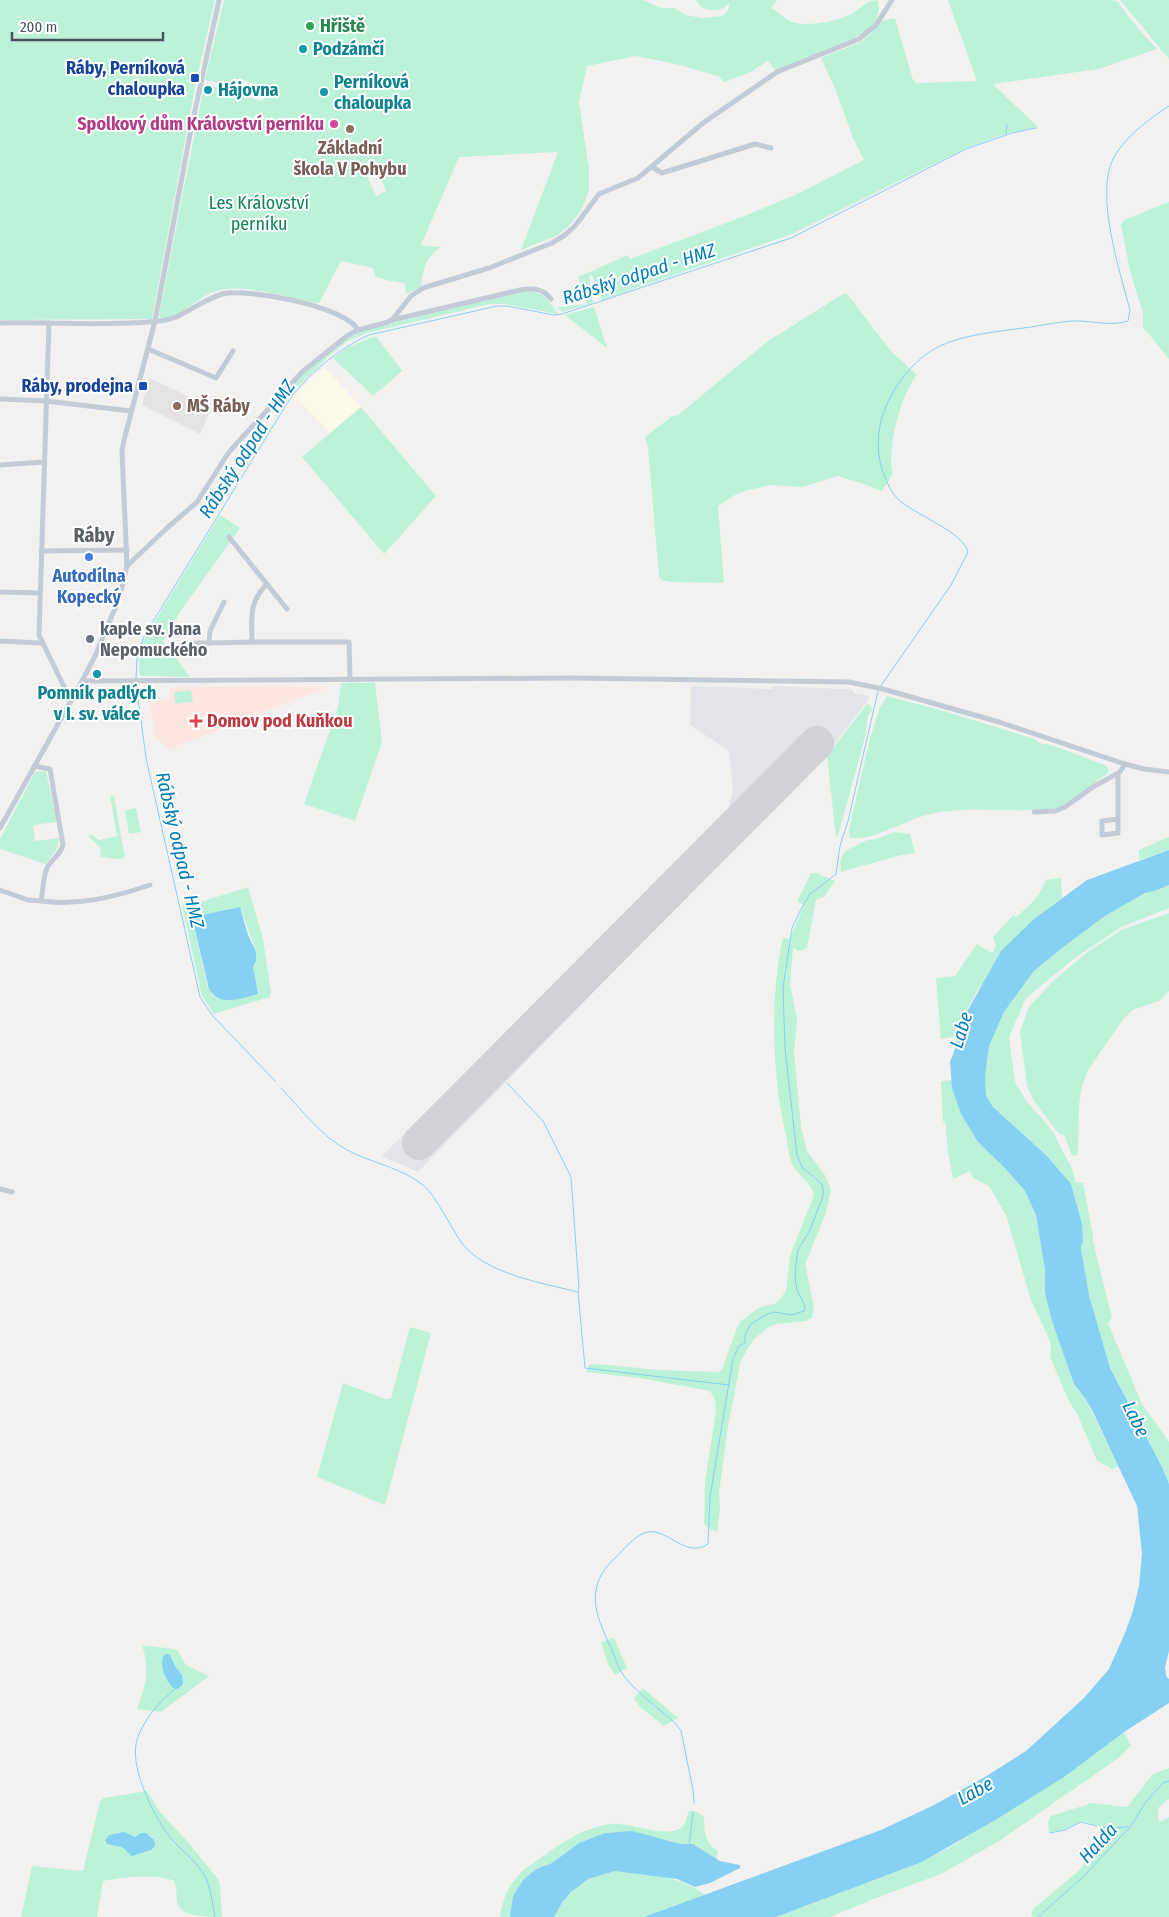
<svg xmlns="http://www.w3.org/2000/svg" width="1169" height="1917" viewBox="0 0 1169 1917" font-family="'Fira Sans Condensed',sans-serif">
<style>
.commercial{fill:#fefaea}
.education{fill:#e4e2e2}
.medical{fill:#fde6e0}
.airport{fill:#e2e4e8}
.green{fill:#bcf3d8;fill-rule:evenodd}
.water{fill:#86d0f4}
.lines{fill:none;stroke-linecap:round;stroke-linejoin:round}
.stream{stroke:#86d0f4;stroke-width:1}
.runway{stroke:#d2d2d6;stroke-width:34}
.minor{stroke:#c3cbd6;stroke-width:5}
.leisure-dot{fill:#2e9e5b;stroke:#fff;stroke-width:2}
.culture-dot{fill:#0f9aa8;stroke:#fff;stroke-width:2}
.transit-dot{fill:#1a4fb4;stroke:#fff;stroke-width:2}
.hotel-dot{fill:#d1479c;stroke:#fff;stroke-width:2}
.education-dot{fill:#8d6e63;stroke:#fff;stroke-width:2}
.shop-dot{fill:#3f7fe0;stroke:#fff;stroke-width:2}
.worship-dot{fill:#6b7280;stroke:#fff;stroke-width:2}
.health-dot{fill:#e0444e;stroke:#fff;stroke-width:2}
.labels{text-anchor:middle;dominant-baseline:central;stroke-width:4;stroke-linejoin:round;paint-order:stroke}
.leisure-label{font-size:18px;font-weight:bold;fill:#27864d;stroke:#fff;text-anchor:start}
.culture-label{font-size:18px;font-weight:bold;fill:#0d838f;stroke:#fff;text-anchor:start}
.transit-label{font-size:18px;font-weight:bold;fill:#164399;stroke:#fff;text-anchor:end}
.hotel-label{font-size:18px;font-weight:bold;fill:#b23c85;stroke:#fff;text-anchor:end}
.education-label{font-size:18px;font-weight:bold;fill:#785e54;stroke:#fff}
.park-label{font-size:18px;fill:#0f8357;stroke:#fff}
.shop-label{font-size:18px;font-weight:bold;fill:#366cbe;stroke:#fff}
.worship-label{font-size:18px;font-weight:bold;fill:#5b616d;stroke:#fff;text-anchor:start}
.health-label{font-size:18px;font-weight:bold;fill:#be3a42;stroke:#fff;text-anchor:start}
.water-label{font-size:19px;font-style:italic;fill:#007cb9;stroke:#fff}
.quarter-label{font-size:20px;font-weight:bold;fill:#5c6066;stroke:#fff}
</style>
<rect width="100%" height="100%" fill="#f3f1f0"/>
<polygon class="commercial" points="324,367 361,407 330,433 294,396"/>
<polygon class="education" points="149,378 212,407 200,434 142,405"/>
<polygon class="medical" points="324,686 325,688 169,749 156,739 150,704 168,698 171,700 169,689 181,687"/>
<polygon class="airport" points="691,686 772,689 773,686 843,689 851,689 855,694 869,696 868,700 829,751 418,1172 382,1156 729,807 733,790 729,751 690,725"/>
<g class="green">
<polygon points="0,0 215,0 196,82 152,319 0,320"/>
<path d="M224,0H644L661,8H674L686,15L702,18L723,16L728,10L730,2C723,11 714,12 702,8L696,0H777L771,8C778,11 783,17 790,21C803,28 839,21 851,14C861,9 866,0 878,0L879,10L875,24L855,38L780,69L775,70L768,61L749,73L724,82L718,76L675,64L637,56L587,66L579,102L589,169V191L581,211L568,227L556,236L521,250L558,152L459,157L421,245L441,247C425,257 423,269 421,287L406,294L405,283L385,280L375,276L373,268L341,261L319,303C292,299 246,284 220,290C199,294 183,318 161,318L159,315L204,86L207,85L222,89V91L263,101L267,86L236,79L225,84L205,80ZM376,167L386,191L376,196L365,172Z"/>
<polygon points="948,0 1109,0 1117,1 1137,27 1157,49 1099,69 993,84 1038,127 1008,133 966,148 792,234 602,300 592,275 589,276 593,302 592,303 562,312 557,307 587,304 578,277 628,255 630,259 742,217 795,195 864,160 853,138 836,91 821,58 861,42 871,33 881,21 895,18 913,80 917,83 977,81"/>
<polygon points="1120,0 1169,0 1169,59"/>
<polygon points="1169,202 1169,359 1143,327 1143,313 1130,271 1121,225 1124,220"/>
<path d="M520,291C545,292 544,294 558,314L505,304H490L367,333L346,342L330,355L291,393L289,392L250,432L300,377L339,343L364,330Z"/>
<path d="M843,294H847L891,351L917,375C901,393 886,451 893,474L882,491L864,484L838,476L803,487L771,485L745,491L735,495L718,506L724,583L671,582L661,580L659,576L648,448L645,437L671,417L678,415L768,341Z"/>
<polygon points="594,307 607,348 565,315"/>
<polygon points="376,336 402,371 373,396 333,358 348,347"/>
<polygon points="361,407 436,496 384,554 302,457"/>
<polygon points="220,515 240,528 182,609 163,641 190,677 140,676 139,657 144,639"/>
<polygon points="341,683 375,683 382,742 355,821 304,804 338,707"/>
<polygon points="191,690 193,701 176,704 174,692"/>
<path d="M887,696L947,712L1035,739L1039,743L1054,746L1107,766L1109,772L1070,802L1057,808C1013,815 964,803 920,817C905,822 863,844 849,837V829L870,738L880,707Z"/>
<polygon points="867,704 871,706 872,710 868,716 865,737 838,836 836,836 835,829 827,756"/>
<polygon points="46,771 57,822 33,825 35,841 59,838 57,849 45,864 0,849 0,839 35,772"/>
<polygon points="110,796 114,796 125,858 114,859 101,857 100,847 88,836 92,835 99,840 117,836"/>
<polygon points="136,808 141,832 129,834 125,810"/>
<polygon points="894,832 910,834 915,853 897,856 841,872 840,861 845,851 867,840 876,839"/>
<polygon points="1169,837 1169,850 1139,860 1139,850"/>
<path d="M811,873H816L835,881L824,897L816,900L807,948L798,951L793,948L790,984L797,1020L794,1052L801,1127L807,1151L825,1175L831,1189L826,1213L805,1264L814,1307L812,1318L806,1321L777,1324L769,1327L754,1339L741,1360L728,1426L719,1493L720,1510L717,1532L707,1527L704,1523L705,1482L716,1410L715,1400L710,1391L639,1378L586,1372L589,1365L598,1364L660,1370L718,1372L722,1369L737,1328L741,1321L758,1308L777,1303L786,1291L790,1256L814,1195C811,1182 798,1176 792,1164C788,1155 788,1142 785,1131C772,1075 770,994 783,938L790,939L804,905L797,902Z"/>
<path d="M1061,878L1062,898L1034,919L977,991L959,1026L957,1036L941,1039L936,978L955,976L977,944L992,953L996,946L993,937L1013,915L1016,917C1030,905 1039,898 1046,880Z"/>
<polygon points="1169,885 1169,908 1121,927 1075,958 1026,998 1009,1037 1015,1082 1027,1102 1042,1118 1054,1134 1072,1169 1076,1183 1083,1182 1093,1236 1093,1241 1112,1318 1108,1323 1142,1404 1169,1442 1169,1484 1162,1467 1110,1368 1089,1295 1081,1248 1083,1240 1071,1184 1047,1156 993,1107 986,1096 985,1077 989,1046 1004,1012 1034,971 1066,945 1105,916 1145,893 1155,891"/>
<path d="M248,887L263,939L271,992L270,997L214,1014L202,996L182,905L204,901ZM240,907L253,943V966L258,994L214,997L207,985L192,917Z"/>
<polygon points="1169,913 1169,991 1159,1001 1133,1010 1124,1018 1088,1070 1081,1090 1079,1106 1078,1155 1072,1156 1064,1134 1061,1135 1055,1129 1034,1101 1027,1086 1020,1032 1029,1007 1055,979 1089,951 1121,930"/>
<polygon points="952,1080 952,1088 1005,1168 1025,1191 1036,1215 1045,1270 1045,1293 1074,1384 1085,1398 1119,1466 1112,1469 1097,1461 1078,1416 1068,1399 1050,1357 1051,1344 1031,1300 1006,1215 989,1186 973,1178 970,1171 953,1179 948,1152 945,1121 943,1122 941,1081"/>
<polygon points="410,1327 431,1333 385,1505 317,1477 343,1383 385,1399 391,1398"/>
<polygon points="614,1638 627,1668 615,1675 608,1664 601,1642"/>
<path d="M142,1645L174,1649L178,1651L186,1665L209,1676L161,1712L137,1709C146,1686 150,1669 142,1645Z"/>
<polygon points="643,1688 678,1718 664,1726 640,1707 634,1698"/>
<polygon points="1124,1732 1131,1745 1120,1757 999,1841 941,1874 876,1898 830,1917 776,1917 922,1862 956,1844"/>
<polygon points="1169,1768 1169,1799 1158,1808 1159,1822 1169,1817 1169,1917 1031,1917 1033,1909 1075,1874 1102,1846 1101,1827 1083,1821 1065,1829 1049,1833 1048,1822 1051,1816 1092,1803 1127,1807 1153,1774"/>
<path d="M147,1791L160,1812L187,1841L218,1879L220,1886L222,1917C208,1917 183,1917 178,1905C175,1897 178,1889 174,1881C158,1873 121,1877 103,1881L97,1917H21L32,1866L83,1871L100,1801L104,1798Z"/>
<path d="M689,1811L697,1812L704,1817C704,1832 705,1843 718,1851L717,1859L693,1844H681L665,1839L618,1832L605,1833L579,1843L552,1863L536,1869L523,1880L513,1896L510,1917H500C503,1896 509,1885 523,1870C546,1855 570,1834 597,1827C604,1825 612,1823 620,1824C636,1825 672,1839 683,1826C686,1823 687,1816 689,1811Z"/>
<path d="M615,1871C646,1872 680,1876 705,1895L644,1917H554C562,1903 573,1886 588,1879C596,1875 607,1874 615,1871Z"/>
</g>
<g class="water">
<polygon points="1169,850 1169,885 1155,891 1145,893 1105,916 1066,945 1034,971 1004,1012 989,1046 985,1077 986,1096 993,1107 1047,1156 1071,1184 1082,1224 1083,1240 1081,1248 1089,1295 1110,1368 1162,1467 1169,1484 1169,1651 1165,1667 1166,1676 1169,1679 1169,1703 1124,1732 1064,1777 997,1819 922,1862 776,1917 644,1917 881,1830 932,1806 985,1777 1026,1751 1084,1698 1109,1669 1125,1633 1132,1614 1139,1586 1142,1553 1137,1506 1093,1412 1085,1398 1074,1384 1052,1321 1045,1293 1045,1270 1036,1215 1025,1191 1005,1168 978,1142 961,1114 952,1088 950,1062 956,1046 959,1026 1001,951 1034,919 1087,880"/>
<path d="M240,907L248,935L256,952V961L253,966L258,994C241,998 220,1008 209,989L192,917Z"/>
<path d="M167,1654L170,1655L175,1666L182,1675L183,1684L178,1689L173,1688C165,1679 160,1668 163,1656Z"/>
<polygon points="632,1831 681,1844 693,1844 720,1861 740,1865 740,1868 710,1883 695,1887 677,1879 615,1871 588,1879 571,1892 562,1903 554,1917 510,1917 513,1896 523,1880 536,1869 552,1863 579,1843 605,1833"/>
<polygon points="124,1832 135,1837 141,1833 146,1833 154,1840 155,1846 151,1850 132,1856 122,1847 107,1844 105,1840 109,1835"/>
</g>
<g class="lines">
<g class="stream">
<polyline points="1006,134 1007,125"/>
<path d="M136,679L137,659L144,636L286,405C304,377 339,348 369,335L497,306H507L554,315L562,314L791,238L966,149L1012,133L1036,128"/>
<polyline points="136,683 146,758 200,997 212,1015 275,1081"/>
<path d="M880,687L951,585L968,552C963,531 912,514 897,498C893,494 889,487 887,482C874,456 876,423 890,398C900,378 918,357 938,347C963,334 1003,331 1031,327C1044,325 1058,322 1072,321C1091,320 1109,327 1128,321L1130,310C1120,272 1094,193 1114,157C1126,136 1149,119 1169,106"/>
<polyline points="507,1083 543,1121 571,1177 579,1288 578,1292 585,1368 729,1385"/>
<path d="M281,1088C301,1109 321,1136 347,1150C372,1163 402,1168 423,1185C434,1193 452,1229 461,1242C484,1274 543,1283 578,1292"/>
<path d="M175,1689C160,1701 145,1718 138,1737C127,1763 153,1815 169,1836C179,1849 194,1859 203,1873C211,1886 212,1902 215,1917"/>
<path d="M694,1803L693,1790L681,1731L677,1725C660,1709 639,1695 624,1676C618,1668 615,1657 611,1648C595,1614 584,1587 615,1558C624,1550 635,1534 648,1532C667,1528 686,1559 708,1544L710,1497L733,1359L739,1346L745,1343V1334L751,1324L767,1314L774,1312L792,1315L804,1311L805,1306L797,1290L795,1279L796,1264L798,1250L810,1230L823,1196V1188L822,1184L802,1167L797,1155L785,1048L783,988L792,928L801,909L810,894L836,874L840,846L848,821L878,691"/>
<polyline points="1102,1828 1128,1827"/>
<polyline points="1050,1833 1065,1830 1081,1822 1097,1826"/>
<polyline points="689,1846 693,1812"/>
<polyline points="1038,1917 1083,1877 1131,1826 1145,1803 1163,1783 1169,1781"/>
</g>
<polyline class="runway" points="419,1143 817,743"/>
<g class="minor">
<polyline points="652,167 662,173 755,144 771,148"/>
<polyline points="392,320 411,296 423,288 489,268 552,243 565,235 575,226 599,194 638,178 703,123 777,72 859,39 876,25 892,0"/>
<path d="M0,323C49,322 99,326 148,322C158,321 169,321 178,316C193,309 206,299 222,294C248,288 345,306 358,330"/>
<polyline points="49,323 39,635 71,701"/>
<polyline points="148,349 216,378 233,351"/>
<polyline points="0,399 46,401 131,411"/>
<polyline points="0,465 44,462"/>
<polyline points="229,537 287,609"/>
<polyline points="41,551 127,550"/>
<path d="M127,566L167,528L197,502L229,452L302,372L347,336L358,330L385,323L392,320L520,290C533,288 543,288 551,299"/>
<path d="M267,584C248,603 252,618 252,642H349L350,680"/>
<polyline points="0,592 39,593"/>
<polyline points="224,602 210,631 209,643 252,642"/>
<polyline points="0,641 41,643"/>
<polyline points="191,643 209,643"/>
<polyline points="82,681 571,678 849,682 883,689 999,722 1125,764 1144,769 1169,772"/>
<polyline points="1118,774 1118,833 1102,835 1102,821 1118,819"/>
<polyline points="1034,812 1055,811 1065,807 1093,787 1120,772 1125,764"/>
<polyline points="0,828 82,681 95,656 119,599 127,566 122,451 124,440 155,321 191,129 219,0"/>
<path d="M0,890L28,900L41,901C43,891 43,878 47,868C52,858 60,856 63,845L50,769L34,766"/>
<path d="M41,901C79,906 114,897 150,885"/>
<polyline points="0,1189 12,1192"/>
</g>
</g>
<circle class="leisure-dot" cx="310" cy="26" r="5"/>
<g class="culture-dot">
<circle cx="303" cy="49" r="5"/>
<circle cx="208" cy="90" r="5"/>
<circle cx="324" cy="92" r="5"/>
<circle cx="97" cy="674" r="5"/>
</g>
<g class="transit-dot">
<rect x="190" y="73" width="10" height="10" rx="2.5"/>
<rect x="138" y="381" width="10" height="10" rx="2.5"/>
</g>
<circle class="hotel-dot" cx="334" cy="124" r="5"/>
<g class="education-dot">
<circle cx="350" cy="129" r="5"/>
<circle cx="177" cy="406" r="5"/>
</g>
<circle class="shop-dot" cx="89" cy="557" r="5"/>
<circle class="worship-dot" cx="90" cy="639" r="5"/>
<path class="health-dot" d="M193.5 713.5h5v5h5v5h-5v5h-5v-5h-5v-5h5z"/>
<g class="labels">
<g class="leisure-label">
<text x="320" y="26">Hřiště</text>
</g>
<g class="culture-label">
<text x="313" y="49">Podzámčí</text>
<text x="334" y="82">Perníková<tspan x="334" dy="21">chaloupka</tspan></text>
<text x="218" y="90">Hájovna</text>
<text x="97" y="693" text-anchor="middle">Pomník padlých<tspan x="97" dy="21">v I. sv. válce</tspan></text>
</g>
<g class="transit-label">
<text x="185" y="68">Ráby, Perníková<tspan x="185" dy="21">chaloupka</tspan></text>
<text x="133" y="386">Ráby, prodejna</text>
</g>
<g class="hotel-label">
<text x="324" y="124">Spolkový dům Království perníku</text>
</g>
<g class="education-label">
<text x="350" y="148">Základní<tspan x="350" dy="21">škola V Pohybu</tspan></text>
<text x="187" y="406" text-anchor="start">MŠ Ráby</text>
</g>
<g class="park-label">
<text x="259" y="203">Les Království<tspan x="259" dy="21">perníku</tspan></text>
</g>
<g class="shop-label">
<text x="89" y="576">Autodílna<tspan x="89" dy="21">Kopecký</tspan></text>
</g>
<g class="worship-label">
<text x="100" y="629">kaple sv. Jana<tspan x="100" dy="21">Nepomuckého</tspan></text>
</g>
<g class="health-label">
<text x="207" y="721">Domov pod Kuňkou</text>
</g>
<g class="water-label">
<text transform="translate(639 274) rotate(-18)">Rábský odpad - HMZ</text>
<text transform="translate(247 449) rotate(-57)">Rábský odpad - HMZ</text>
<text transform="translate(180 850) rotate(77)">Rábský odpad - HMZ</text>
<text transform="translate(961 1030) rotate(-73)">Labe</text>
<text transform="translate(1136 1419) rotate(64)">Labe</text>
<text transform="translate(975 1791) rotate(-29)">Labe</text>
<text transform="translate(1098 1843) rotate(-47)">Halda</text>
</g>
<g class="quarter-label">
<text x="94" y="535">Ráby</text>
</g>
</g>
<path d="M12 32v8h151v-8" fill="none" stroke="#475160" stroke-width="2.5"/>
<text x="20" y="32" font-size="15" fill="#475160" stroke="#ffffff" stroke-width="4" paint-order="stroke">200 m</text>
</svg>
